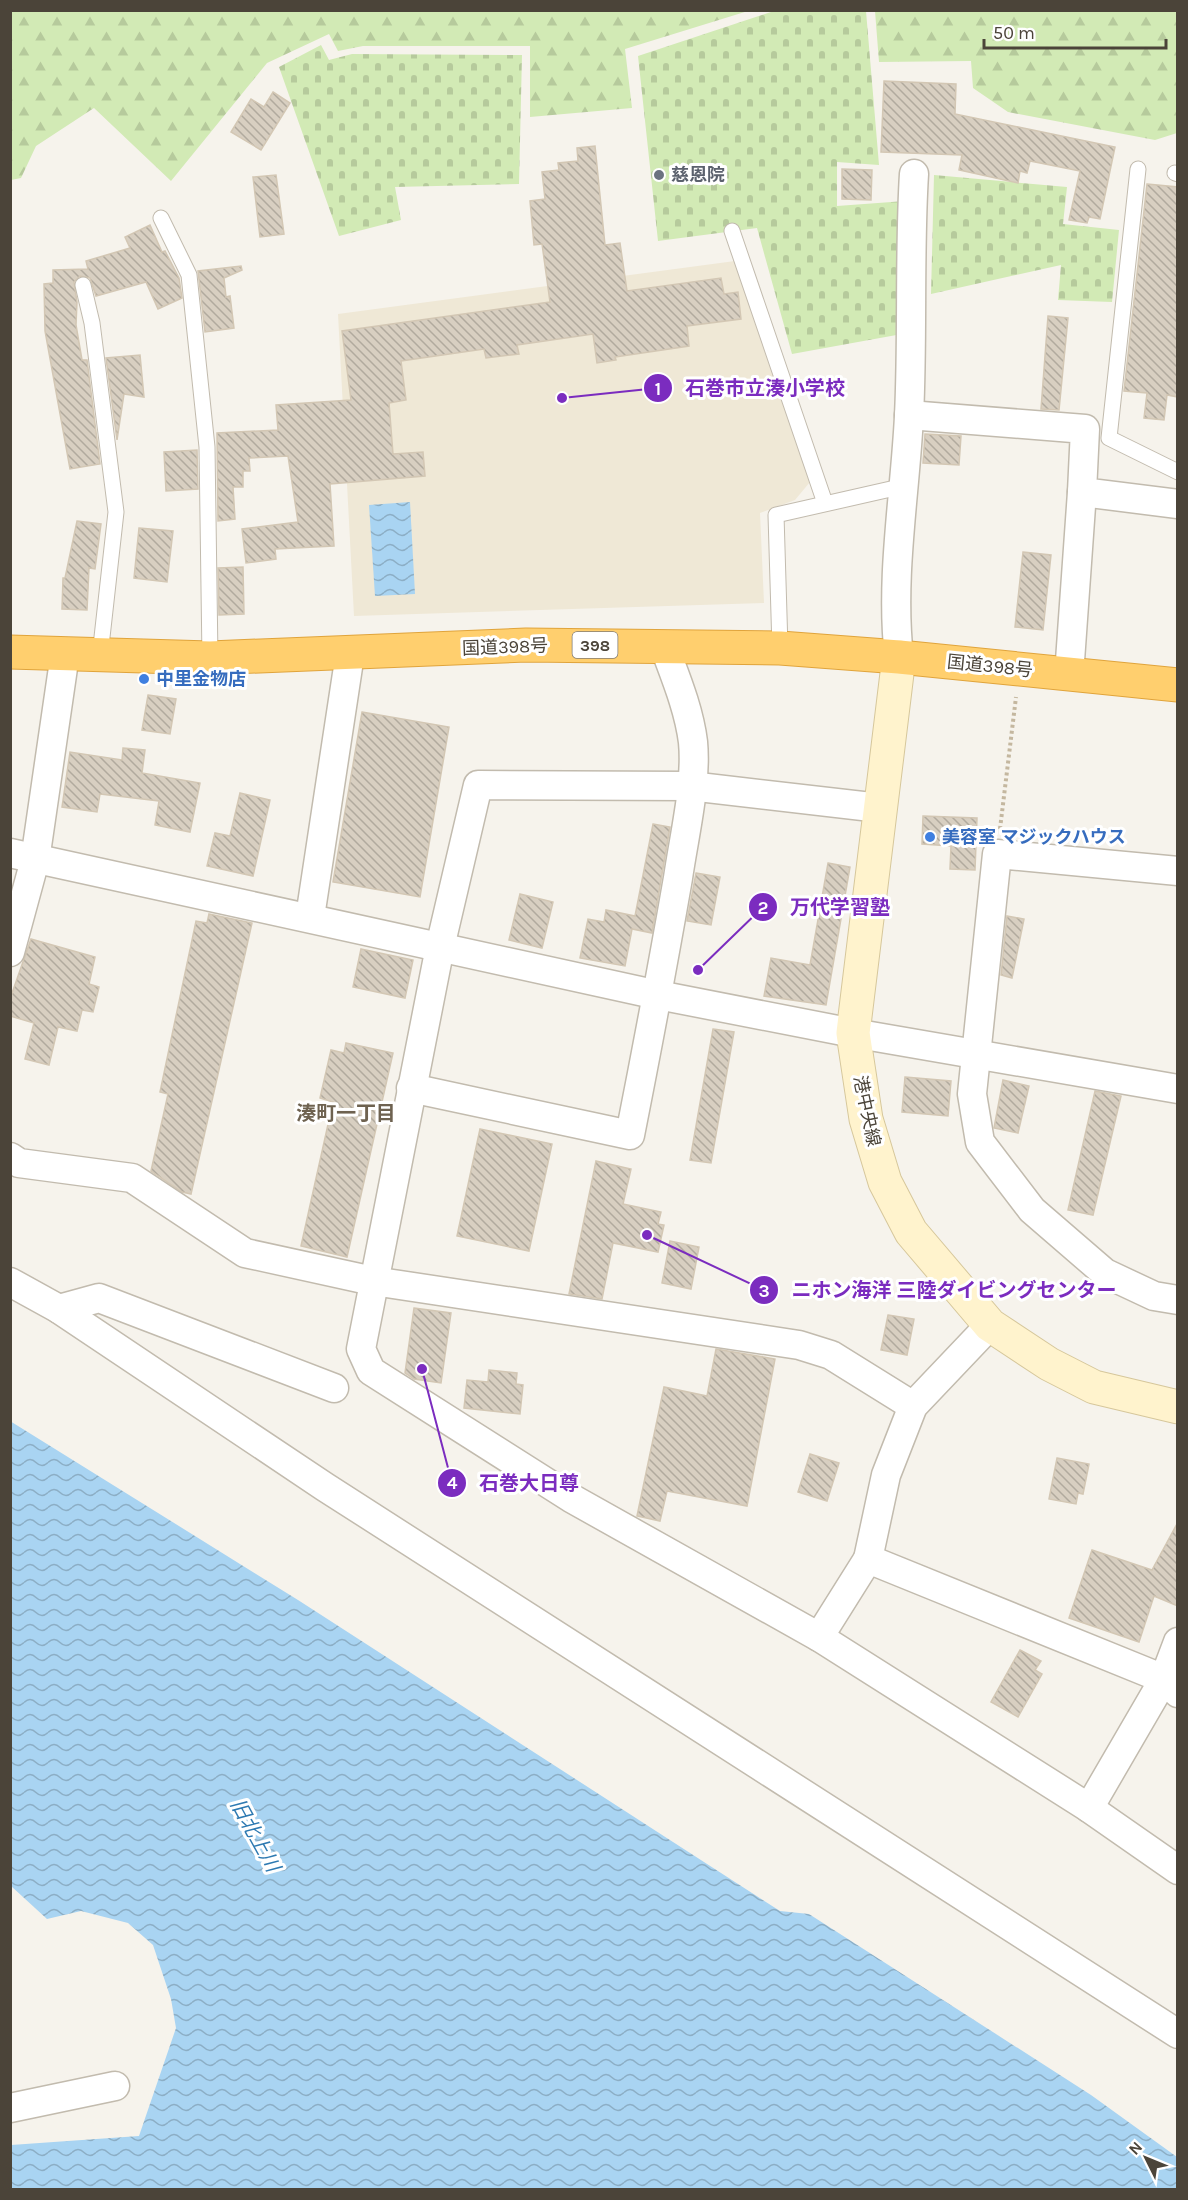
<svg xmlns="http://www.w3.org/2000/svg" width="1188" height="2200" viewBox="0 0 1188 2200" font-family="Karla,'Noto Sans JP',sans-serif">
<style>
.education{fill:#efe8d6}
.forest{fill:url(#forest-firs)}
.cemetery{fill:url(#cemetery-stones)}
.water{fill:url(#water-waves)}
.building{fill:url(#building-back-hatch);stroke:#d3c7b4;stroke-width:1.5}
.lines{fill:none;stroke-linecap:round;stroke-linejoin:round}
.lane-casing{stroke:#c2bbae;stroke-width:17}
.street-casing{stroke:#c2bbae;stroke-width:31}
.secondary-casing{stroke:#d6c79b;stroke-width:35}
.highway-casing{stroke:#e0a43c;stroke-width:35}
.path{stroke:#c4b79f;stroke-width:4;stroke-dasharray:3 3;stroke-linecap:butt}
.lane{stroke:#fff;stroke-width:15}
.street{stroke:#fff;stroke-width:28}
.secondary{stroke:#fff3cd;stroke-width:33}
.highway{stroke:#ffcf6e;stroke-width:33}
.worship-dot{fill:#6b7280;stroke:#fff;stroke-width:2}
.shop-dot{fill:#3f7fe0;stroke:#fff;stroke-width:2}
.labels{text-anchor:middle;dominant-baseline:central;stroke-width:6;stroke-linejoin:round;paint-order:stroke}
.shield{fill:#fff;stroke:#817c74;stroke-width:1.5}
.shield-label{font-size:16px;font-weight:bold;fill:#4b4439}
.worship-label{font-size:18px;font-weight:bold;fill:#5b616d;stroke:#fff;text-anchor:start}
.street-label{font-size:18px;fill:#4b4439;stroke:#fff}
.shop-label{font-size:18px;font-weight:bold;fill:#366cbe;stroke:#fff;text-anchor:start}
.neighbourhood-label{font-size:20px;font-weight:bold;fill:#6e6250;stroke:#fff}
.water-label{font-size:20px;font-style:italic;fill:#2e7ab2;stroke:#fff}
.leader{fill:none;stroke:#7b2cbf;stroke-width:2}
.callout-dot{fill:#7b2cbf;stroke:#fff;stroke-width:2}
.mark-label{font-size:18px;text-anchor:middle;font-weight:bold;fill:#fff}
.callout-label{font-size:20px;text-anchor:middle;font-weight:bold;fill:#7b2cbf;stroke:#fff;stroke-width:6;stroke-linejoin:round;paint-order:stroke}
</style>
<defs>
<pattern id="forest-firs" width="22" height="20" patternUnits="userSpaceOnUse" patternTransform="scale(1.5)"><rect width="22" height="20" fill="#d2eab5"/><path d="M5 1l3.5 6h-7zM16 11l3.5 6h-7z" fill="#b6ca9c"/></pattern>
<pattern id="cemetery-stones" width="16" height="16" patternUnits="userSpaceOnUse" patternTransform="scale(1.5)"><rect width="16" height="16" fill="#d2eab5"/><path d="M2 7V4a2 2 0 0 1 4 0v3zM10 15v-3a2 2 0 0 1 4 0v3z" fill="#b6ca9c"/></pattern>
<pattern id="water-waves" width="16" height="10" patternUnits="userSpaceOnUse" patternTransform="scale(1.5)"><rect width="16" height="10" fill="#a9d4f2"/><path d="M0 5q4-4 8 0t8 0" fill="none" stroke="#8caec5"/></pattern>
<pattern id="building-back-hatch" width="6" height="6" patternUnits="userSpaceOnUse" patternTransform="scale(1.5)"><rect width="6" height="6" fill="#d8cfc1"/><path d="M-1 5l2 2M0 0l6 6M5-1l2 2" fill="none" stroke="#b1aa9e"/></pattern>
</defs>
<rect width="100%" height="100%" fill="#f6f3ec"/>
<polygon class="education" points="735,261 810,482 795,500 760,513 764,603 354,616 338,314"/>
<g class="forest">
<polygon points="11,10 748,10 748,11 625,49 632,108 530,117 530,46 363,46 338,51 329,34 267,63 171,181 94,108 36,146 21,178 11,180"/>
<polygon points="875,11 1177,11 1177,133 1155,140 1008,112 973,88 971,61 879,62"/>
</g>
<g class="cemetery">
<polygon points="774,11 866,11 879,165 837,162 837,206 905,201 902,334 792,354 757,228 658,241 638,56"/>
<polygon points="321,45 329,60 352,54 522,55 519,184 395,187 401,220 339,236 279,67"/>
<polygon points="934,175 1067,187 1063,224 1119,230 1112,302 1058,300 1061,265 931,294"/>
</g>
<g class="water">
<polygon points="410,502 415,594 375,596 369,505"/>
<polygon points="10,1421 298,1600 780,1911 809,1914 1091,2095 1177,2157 1177,2189 11,2189 11,2145 139,2136 176,2028 171,1999 153,1945 128,1923 81,1911 47,1919 11,1886"/>
</g>
<g class="building">
<polygon points="884,81 956,84 955,114 1115,147 1100,219 1089,217 1087,223 1069,220 1080,171 1030,161 1027,173 1020,171 1018,183 959,170 962,155 881,152"/>
<polygon points="273,92 290,103 261,150 231,132 251,99 264,107"/>
<polygon points="595,146 605,245 620,243 627,291 721,278 724,294 738,292 741,319 687,326 689,346 615,357 616,360 597,363 593,334 517,345 519,354 486,358 484,349 401,361 406,400 389,403 393,454 423,452 425,476 330,484 334,546 275,549 276,559 246,563 242,529 298,522 288,456 249,458 250,471 243,471 243,487 233,487 235,519 218,521 217,433 278,430 276,405 351,400 342,331 550,302 542,244 534,245 530,201 545,199 542,172 559,170 558,163 578,161 577,148"/>
<polygon points="842,169 872,170 871,200 842,199"/>
<polygon points="276,175 284,234 260,237 253,177"/>
<polygon points="1147,184 1178,187 1178,397 1167,395 1164,420 1144,418 1147,393 1124,391"/>
<polygon points="150,225 162,252 165,251 179,278 182,298 158,309 146,282 96,296 90,278 80,276 74,282 77,302 76,325 82,360 87,360 100,464 70,469 45,331 44,284 53,283 53,270 88,269 86,261 130,248 125,237"/>
<polygon points="241,266 242,270 224,278 226,297 230,296 234,328 205,332 198,271"/>
<polygon points="1048,316 1068,318 1059,410 1041,409"/>
<polygon points="140,355 144,397 124,394 117,440 106,358"/>
<polygon points="925,434 961,436 959,465 923,463"/>
<polygon points="197,450 198,489 166,491 164,452"/>
<polygon points="77,521 101,524 95,569 89,568 87,610 62,609 63,578 65,578"/>
<polygon points="139,528 173,531 167,582 134,578"/>
<polygon points="1023,552 1051,555 1043,630 1015,627"/>
<polygon points="243,567 244,614 219,615 218,568"/>
<polygon points="148,695 176,699 170,734 142,730"/>
<polygon points="362,712 449,727 420,897 333,882"/>
<polygon points="123,748 145,750 142,773 200,783 190,832 155,825 159,801 100,794 97,812 62,807 70,752 122,760"/>
<polygon points="240,793 270,800 253,876 207,866 215,833 230,836"/>
<polygon points="923,816 977,818 975,870 950,869 951,846 922,844"/>
<polygon points="653,824 670,827 652,933 632,929 625,966 580,958 588,919 604,922 606,910 635,916"/>
<polygon points="828,863 850,867 826,1005 764,996 771,958 810,965"/>
<polygon points="696,873 720,877 711,925 687,921"/>
<polygon points="520,894 553,902 542,948 509,940"/>
<polygon points="209,914 252,923 191,1194 182,1192 151,1171 168,1094 160,1092 196,921 207,923"/>
<polygon points="1007,916 1024,919 1012,978 1001,975"/>
<polygon points="31,939 95,957 89,984 99,987 93,1012 82,1010 77,1031 58,1027 49,1065 25,1059 34,1023 10,1016 10,999"/>
<polygon points="361,949 413,960 405,998 353,987"/>
<polygon points="713,1029 734,1032 711,1163 690,1160"/>
<polygon points="346,1043 393,1053 347,1257 301,1246 333,1102 320,1098 331,1050 344,1053"/>
<polygon points="905,1077 951,1081 948,1116 902,1112"/>
<polygon points="1003,1080 1029,1086 1018,1133 994,1128"/>
<polygon points="1095,1091 1121,1096 1093,1215 1068,1210"/>
<polygon points="480,1129 552,1144 529,1251 457,1236"/>
<polygon points="596,1161 631,1169 623,1204 661,1212 658,1224 664,1225 658,1252 613,1243 602,1299 569,1294"/>
<polygon points="670,1241 699,1247 691,1289 662,1283"/>
<polygon points="414,1308 451,1313 441,1383 414,1379 405,1373"/>
<polygon points="888,1315 914,1319 907,1355 881,1350"/>
<polygon points="716,1349 775,1359 747,1506 667,1491 660,1521 637,1516 664,1387 707,1396"/>
<polygon points="489,1370 517,1373 516,1384 523,1385 520,1414 464,1408 467,1380 488,1382"/>
<polygon points="810,1454 839,1463 827,1501 798,1492"/>
<polygon points="1057,1458 1089,1464 1083,1494 1078,1493 1076,1504 1049,1499"/>
<polygon points="1178,1522 1178,1606 1154,1596 1139,1642 1069,1618 1092,1550 1152,1570"/>
<polygon points="1020,1650 1041,1661 1035,1670 1042,1674 1018,1717 991,1702"/>
</g>
<g class="lines">
<defs>
<g id="lane">
<polyline points="1138,169 1109,438 1178,472"/>
<polyline points="1175,173 1178,174"/>
<polyline points="161,218 189,275 207,447 210,658"/>
<polyline points="732,231 825,503"/>
<polyline points="83,285 92,323 116,512 100,655"/>
<polyline points="780,648 776,515 904,486"/>
</g>
<g id="street">
<polyline points="909,415 1085,429 1082,492 1178,504"/>
<path d="M899,657C890,577 905,496 909,416C913,335 909,254 914,174"/>
<polyline points="1069,675 1082,492"/>
<polyline points="880,808 690,786 478,785 440,947 361,1349 371,1371 571,1498 819,1637 1089,1808 1178,1870"/>
<polyline points="10,853 658,995 853,1033 1178,1089"/>
<polyline points="1178,871 997,854 972,1094 980,1142 1032,1210 1105,1273 1154,1296 1178,1300"/>
<polyline points="310,917 350,654"/>
<polyline points="10,952 35,860 65,654"/>
<path d="M411,1088L630,1135C647,1049 663,964 678,878C684,836 697,784 693,742C689,709 675,676 664,646"/>
<polyline points="10,1157 19,1163 132,1178 245,1253 373,1281 799,1345 831,1355 913,1406"/>
<polyline points="10,1282 59,1309 325,1487 1178,2034"/>
<polyline points="59,1309 99,1298 334,1388"/>
<polyline points="990,1325 913,1406 886,1475 868,1559 1164,1679 1178,1693"/>
<polyline points="819,1637 868,1559"/>
<polyline points="1089,1808 1164,1679 1178,1642"/>
<polyline points="10,2108 115,2086"/>
</g>
<polyline id="secondary" points="899,657 853,1033 866,1119 885,1182 911,1232 990,1325 1049,1364 1094,1387 1178,1407"/>
<polyline id="highway" points="10,652 210,658 526,645 780,648 899,657 1178,685"/>
</defs>
<use href="#lane" class="lane-casing"/>
<use href="#street" class="street-casing"/>
<use href="#secondary" class="secondary-casing"/>
<use href="#highway" class="highway-casing"/>
<polyline class="path" points="1000,829 1016,697"/>
<use href="#lane" class="lane"/>
<use href="#street" class="street"/>
<use href="#secondary" class="secondary"/>
<use href="#highway" class="highway"/>
</g>
<circle class="worship-dot" cx="659" cy="175" r="6"/>
<g class="shop-dot">
<circle cx="144" cy="679" r="6"/>
<circle cx="930" cy="837" r="6"/>
</g>
<g class="labels">
<rect class="shield" x="572.5" y="632" width="45" height="26" rx="4.5"/>
<g class="shield-label">
<text x="595" y="645">398</text>
</g>
<g class="worship-label">
<text x="671" y="175">慈恩院</text>
</g>
<g class="street-label">
<text transform="translate(505 647) rotate(-2)">国道398号</text>
<text transform="translate(990 666) rotate(6)">国道398号</text>
<text transform="translate(867 1111) rotate(78)">港中央線</text>
</g>
<g class="shop-label">
<text x="156" y="679">中里金物店</text>
<text x="942" y="837">美容室 マジックハウス</text>
</g>
<g class="neighbourhood-label">
<text x="346" y="1113">湊町一丁目</text>
</g>
<g class="water-label">
<text transform="translate(255 1835) rotate(61)">旧北上川</text>
</g>
</g>
<path class="leader" d="M562 398L658 388M698 970L763 907M647 1235L764 1290M422 1369L452 1483"/>
<g class="callout-dot">
<circle cx="562" cy="398" r="6"/>
<circle cx="698" cy="970" r="6"/>
<circle cx="647" cy="1235" r="6"/>
<circle cx="422" cy="1369" r="6"/>
<circle cx="658" cy="388" r="15"/>
<circle cx="763" cy="907" r="15"/>
<circle cx="764" cy="1290" r="15"/>
<circle cx="452" cy="1483" r="15"/>
</g>
<g class="mark-label">
<text x="658" y="395">1</text>
<text x="763" y="914">2</text>
<text x="764" y="1297">3</text>
<text x="452" y="1489">4</text>
</g>
<g class="callout-label">
<text x="765" y="395">石巻市立湊小学校</text>
<text x="840" y="914">万代学習塾</text>
<text x="954" y="1297">ニホン海洋 三陸ダイビングセンター</text>
<text x="529" y="1490">石巻大日尊</text>
</g>
<rect width="1188" height="2200" fill="none" stroke="#4b4439" stroke-width="24"/>
<g transform="translate(1146 2158) rotate(313)" stroke="#ffffff" stroke-width="4.5" paint-order="stroke">
<path d="M0-4.5L10 22L0 15L-10 22Z" fill="#4b4439"/>
<text y="-9" font-size="16" font-weight="bold" text-anchor="middle" fill="#4b4439">N</text>
</g>
<path d="M984 39v9h182v-9" fill="none" stroke="#4b4439" stroke-width="3"/>
<text x="993" y="39" font-size="18" fill="#4b4439" stroke="#ffffff" stroke-width="4.5" paint-order="stroke">50 m</text>
</svg>
